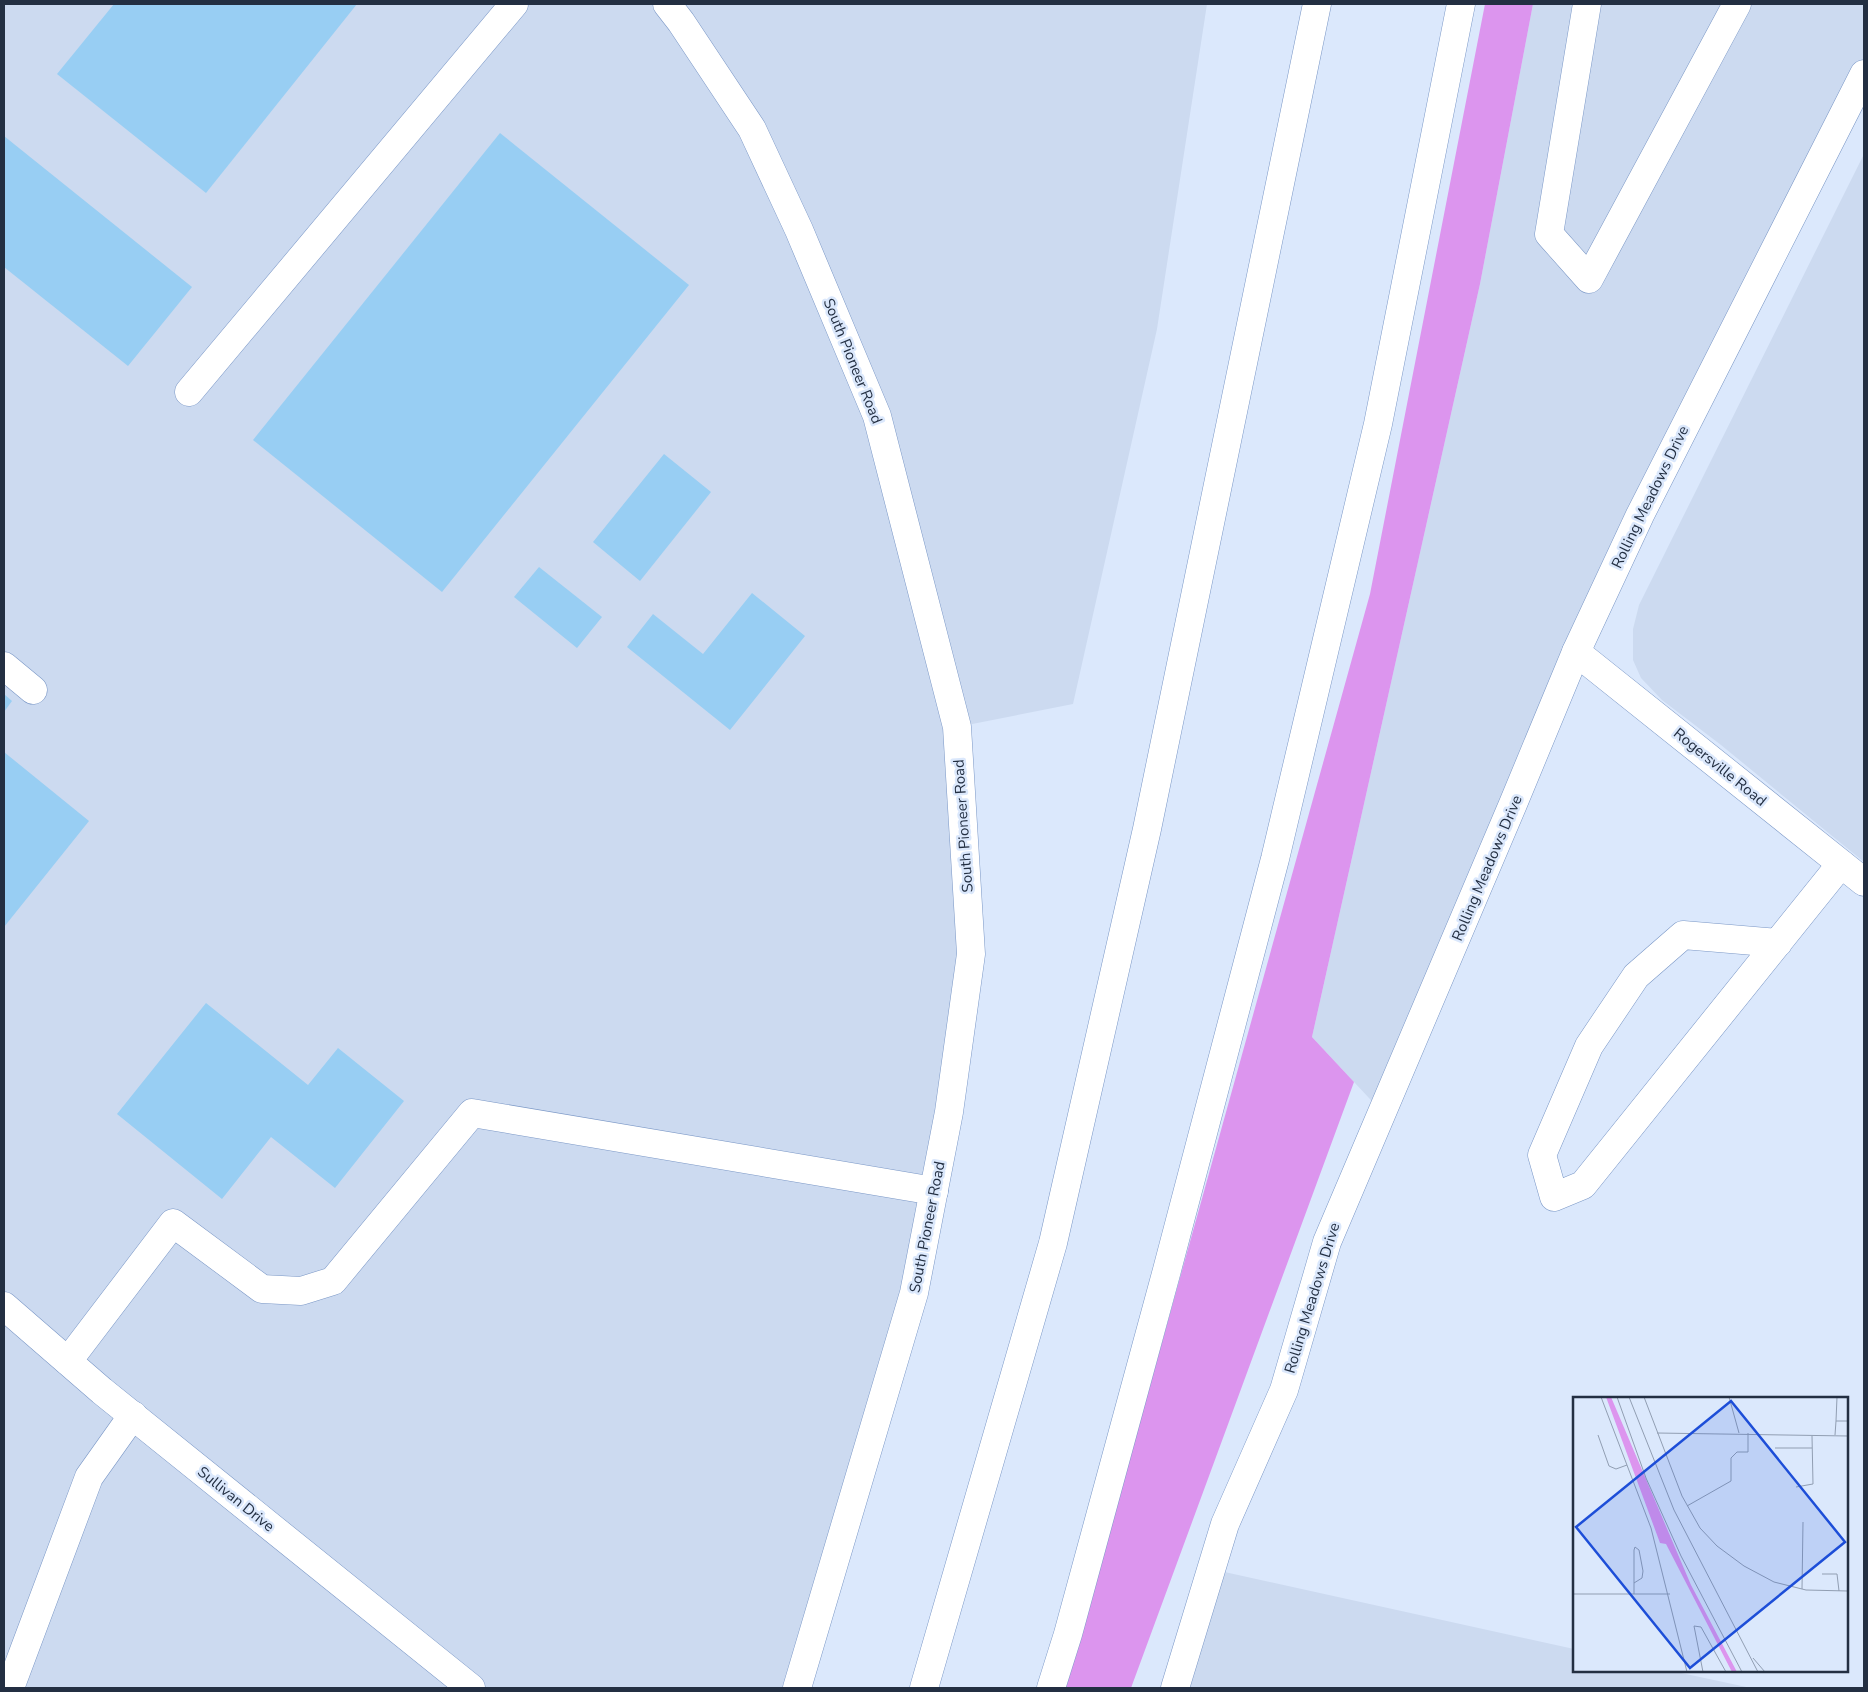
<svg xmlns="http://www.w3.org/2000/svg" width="1868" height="1692" viewBox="0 0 1868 1692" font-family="'Nunito Sans',sans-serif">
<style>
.built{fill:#ccdaf0}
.green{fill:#dc95ee}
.building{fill:#98cef3}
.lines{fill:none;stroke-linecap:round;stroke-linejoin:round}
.minor-casing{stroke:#7a97c6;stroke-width:29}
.major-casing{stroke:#7a97c6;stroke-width:29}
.highway-casing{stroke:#7a97c6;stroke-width:29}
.minor{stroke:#fff;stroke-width:28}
.major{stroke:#fff;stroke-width:28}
.highway{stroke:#fff;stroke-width:28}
.labels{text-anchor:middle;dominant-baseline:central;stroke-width:5;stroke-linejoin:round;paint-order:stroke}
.street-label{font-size:15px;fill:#232f42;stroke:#dbe8fc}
.inset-road{fill:none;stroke:#919eb2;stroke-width:1}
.view{fill:#1d4ed8;fill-opacity:0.15;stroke:#1d4ed8;stroke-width:2.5}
.inset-edge{fill:none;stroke:#232f42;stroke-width:2.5}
</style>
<rect width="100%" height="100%" fill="#dbe8fc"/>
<g class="built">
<polygon points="4,4 1207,4 1157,329 1073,704 957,727 971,954 949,1112 797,1688 4,1688"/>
<polygon points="1533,4 1864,4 1864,74 1640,515 1383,1113 1312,1037 1480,284"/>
<polygon points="1864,154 1864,862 1721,745 1662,700 1641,678 1633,660 1633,629 1639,605"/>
<polygon points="1211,1569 1574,1649 1574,1671 1672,1671 1751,1688 1175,1688"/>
</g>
<polygon class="green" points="1485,4 1533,4 1480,284 1312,1037 1354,1082 1131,1688 1066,1688 1370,594"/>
<g class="building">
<polygon points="114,4 357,4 206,193 57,74"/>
<polygon points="500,133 689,285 442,592 253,440"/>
<polygon points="4,136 192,287 128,366 4,267"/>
<polygon points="664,454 711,492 640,581 593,542"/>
<polygon points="539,567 602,617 577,648 514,597"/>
<polygon points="752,593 805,636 730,730 627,647 653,614 703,654"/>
<polygon points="4,694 12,701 4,712"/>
<polygon points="4,752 89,821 4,927"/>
<polygon points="206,1003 308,1085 338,1048 404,1101 335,1188 271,1137 222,1199 117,1114"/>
</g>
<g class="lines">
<defs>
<g id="minor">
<polyline points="1587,4 1549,234 1589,279 1737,4"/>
<polyline points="189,392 514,4"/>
<polyline points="1576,652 1864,882"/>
<polyline points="4,666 33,690"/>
<polyline points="1778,943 1683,935 1636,976 1589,1046 1542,1155 1554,1197 1583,1185 1841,864"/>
<polyline points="4,1306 102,1391 471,1688"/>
<polyline points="68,1361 173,1223 262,1289 301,1291 333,1281 472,1113 934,1191"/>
<polyline points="10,1688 89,1477 133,1415"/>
</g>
<g id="major">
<polyline points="667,4 681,22 752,129 799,230 877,416 957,727 971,954 949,1112 914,1293 797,1688"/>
<polyline points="1175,1688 1225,1524 1284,1390 1327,1242 1513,804 1576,652 1640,515 1864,74"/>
</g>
<g id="highway">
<polyline points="924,1688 1053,1243 1147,829 1317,4"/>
<polyline points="1051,1688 1068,1634 1167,1270 1275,859 1378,424 1461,4"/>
</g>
</defs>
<use href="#minor" class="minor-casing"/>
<use href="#major" class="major-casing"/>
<use href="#highway" class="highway-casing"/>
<use href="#minor" class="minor"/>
<use href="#major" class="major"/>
<use href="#highway" class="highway"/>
</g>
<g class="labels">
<g class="street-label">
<text transform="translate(853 361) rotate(68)">South Pioneer Road</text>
<text transform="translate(1650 497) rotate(-64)">Rolling Meadows Drive</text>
<text transform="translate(1720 767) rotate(39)">Rogersville Road</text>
<text transform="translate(963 826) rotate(-94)">South Pioneer Road</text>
<text transform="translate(1487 868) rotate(-67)">Rolling Meadows Drive</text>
<text transform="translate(927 1227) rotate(-79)">South Pioneer Road</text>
<text transform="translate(1312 1298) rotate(-73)">Rolling Meadows Drive</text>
<text transform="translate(236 1499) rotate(39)">Sullivan Drive</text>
</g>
</g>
<g transform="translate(1573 1397)">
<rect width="275" height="275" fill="#dbe8fc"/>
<path d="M33,0H38L118,188L164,275H159L93,147L87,146Z" fill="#dc95ee"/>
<path class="inset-road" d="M28,0L78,131L114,275M44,0L73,81L108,159L169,275M56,0L101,113L185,275M71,0L109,99L127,131L144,149L171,169L201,185L233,193L275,194M156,0L166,36M263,24L264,0M84,36L275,39M25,38L36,69L43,72L54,68M262,38L263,24H275M202,51H239M223,90L240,87L239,39M114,109L158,84V61L164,55H175V36M249,177H264L266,194M61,186L69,181L70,174L66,153L62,150L61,153V197M229,192L230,125M0,197H97M180,261L192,275M130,275L121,229L128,230L153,275"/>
<path class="view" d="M158,4L272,145L117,271L3,130Z"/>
<rect width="275" height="275" class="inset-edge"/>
</g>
<rect width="1868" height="1692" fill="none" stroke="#232f42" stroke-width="10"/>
</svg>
